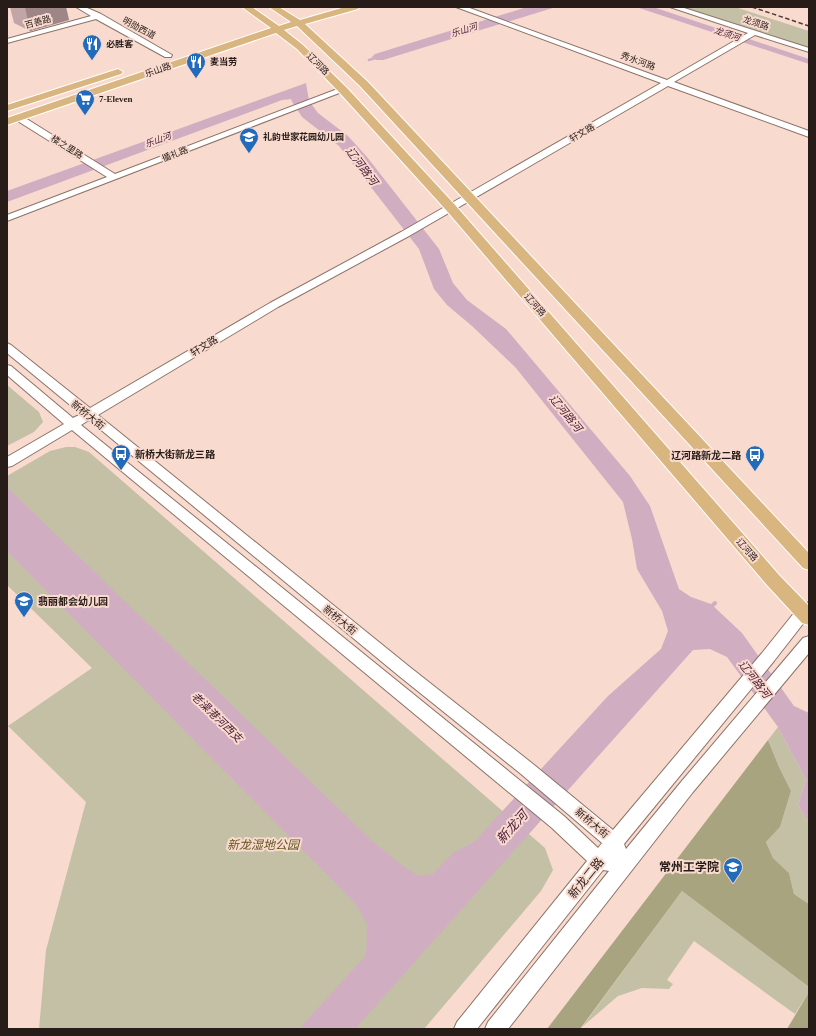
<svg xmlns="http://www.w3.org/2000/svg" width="816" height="1036" viewBox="0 0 816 1036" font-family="'Times New Roman','Noto Sans SC',serif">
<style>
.green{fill:#c3c0a6}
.forest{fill:#a8a480}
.water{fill:#d1adc2}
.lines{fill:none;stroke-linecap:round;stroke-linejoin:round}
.stream-far1{stroke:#d1adc2;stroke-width:2.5}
.stream{stroke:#d1adc2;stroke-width:4}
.minor-casing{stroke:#8c7267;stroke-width:2}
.major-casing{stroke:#fff;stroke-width:2}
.minor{fill:#fff;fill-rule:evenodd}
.major{fill:#d9b57f;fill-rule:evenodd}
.rail{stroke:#4d3f39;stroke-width:1.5;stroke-dasharray:4.5 2.5;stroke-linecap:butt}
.wall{fill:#c2a5a7}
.shaded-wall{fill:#9e8688}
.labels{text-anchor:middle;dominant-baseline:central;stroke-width:4;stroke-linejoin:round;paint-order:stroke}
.far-street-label{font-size:9px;fill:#271c18;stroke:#f9dace}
.far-water-label{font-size:9px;font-style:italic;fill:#461936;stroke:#f9dace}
.far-poi-label{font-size:9px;font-weight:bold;fill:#271c18;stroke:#f9dace;text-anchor:start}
.street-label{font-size:10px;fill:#271c18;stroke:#f9dace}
.poi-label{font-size:10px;font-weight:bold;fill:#271c18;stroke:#f9dace;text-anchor:start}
.water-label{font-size:11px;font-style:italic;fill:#461936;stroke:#f9dace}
.near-park-label{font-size:12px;font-style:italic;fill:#60581c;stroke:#f9dace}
.near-poi-label{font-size:12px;font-weight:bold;fill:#271c18;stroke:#f9dace;text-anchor:end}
.near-street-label{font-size:12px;fill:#271c18;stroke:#f9dace}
.near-water-label{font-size:13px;font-style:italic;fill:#461936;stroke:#f9dace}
</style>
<rect width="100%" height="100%" fill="#f9dace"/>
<g class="green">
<polygon points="680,7 735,7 809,31 809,48"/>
<polygon points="7,385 39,412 43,422 34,432 7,446"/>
<polygon points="66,447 75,447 89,452 545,848 553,870 541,891 424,1029 39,1029 46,950 86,802 8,726 92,668 7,585 7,476 50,451"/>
<polygon points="778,727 806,780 798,805 809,823 809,904 794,894 789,873 773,858 766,842 780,827 791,791 779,767 768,740"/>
<polygon points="682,891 809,987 809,992 795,1014 694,941 667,980 673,984 669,989 642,988 618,996 582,1027"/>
</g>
<g class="forest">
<polygon points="768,740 779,767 791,791 780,827 766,842 773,858 789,873 794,894 809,904 809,987 682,891 580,1029 547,1029"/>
<polygon points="809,992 809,1029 787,1029"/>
</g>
<g class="water">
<polygon points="527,7 556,7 383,60 376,60 372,57 375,54"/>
<polygon points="636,7 653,7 809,59 809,64"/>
<polygon points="306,83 309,101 318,113 348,136 367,157 439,249 453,283 467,300 506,329 630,476 650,506 679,589 691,597 711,604 742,633 794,706 809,713 809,823 798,805 806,780 778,727 727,657 710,649 693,650 355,1029 299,1029 366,955 367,924 355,903 7,551 7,487 371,840 403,866 419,876 433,874 453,853 474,842 608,696 661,649 668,631 662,611 637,569 632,539 623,502 516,368 472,326 447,305 434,289 419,249 339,146 302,117 291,100 292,99 282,100 7,202 7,191"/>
</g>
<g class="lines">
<polyline class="stream-far1" points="369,60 378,57"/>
<polyline class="stream" points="709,609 715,603"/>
<defs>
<g id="minor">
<polygon points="76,7 85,7 101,14 172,55 171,57 165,57 96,19 7,43 7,39 91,16"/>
<path d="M456,7H467L667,80L748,33L670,7H681L809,48V52L755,35L674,82L809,131V137L668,86L409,236L278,307L98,415L411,668L533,764L613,830L762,653L798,608L809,602V616L774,661L624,844L626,849L681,782L803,638L809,636V653L693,792L508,1029H485L488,1022L609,871L603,870L477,1029H454L457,1022L587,861L552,828L72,430L12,466L7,467V457L64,424L7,375V365L11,366L73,418L81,414L7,353V343L11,345L90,408L270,303L401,232L661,83ZM89,420L399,676L521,774L602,843L598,848L564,816L81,425Z"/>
<polygon points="340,88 346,88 347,90 7,221 7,215 107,177 16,120 15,118 16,116 22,116 115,174"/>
</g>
<g id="major">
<polygon points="242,7 252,7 279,26 291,22 269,7 279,7 300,20 345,7 359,7 358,9 305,24 368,82 809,553 809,570 803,568 360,86 297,26 284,30 303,45 347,88 455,205 779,575 809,606 809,625 802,623 767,585 447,211 339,92 297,49 276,33 7,125 7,118 271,28"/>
<polygon points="118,69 123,72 121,74 7,111 7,105"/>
</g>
</defs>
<use href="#minor" class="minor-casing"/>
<use href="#major" class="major-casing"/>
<use href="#minor" class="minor"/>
<use href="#major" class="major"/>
<polyline class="rail" points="752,7 809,26"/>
</g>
<polygon class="wall" points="10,7 66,7 69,20 30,31 14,23"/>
<polygon class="shaded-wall" points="25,7 66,7 69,20 30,31"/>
<defs>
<symbol id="restaurant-pin" viewBox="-11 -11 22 30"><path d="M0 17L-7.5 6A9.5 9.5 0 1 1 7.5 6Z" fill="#226bbb" stroke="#f9dace"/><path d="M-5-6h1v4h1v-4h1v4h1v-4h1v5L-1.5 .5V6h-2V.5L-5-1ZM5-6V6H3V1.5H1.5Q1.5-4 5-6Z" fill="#fff"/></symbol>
<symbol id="supermarket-pin" viewBox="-11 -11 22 30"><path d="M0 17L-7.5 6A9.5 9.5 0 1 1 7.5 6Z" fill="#226bbb" stroke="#f9dace"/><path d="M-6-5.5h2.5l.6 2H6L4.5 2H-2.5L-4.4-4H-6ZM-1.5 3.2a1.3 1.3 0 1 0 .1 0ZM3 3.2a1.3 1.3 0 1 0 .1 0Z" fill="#fff"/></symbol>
<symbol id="school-pin" viewBox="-11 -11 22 30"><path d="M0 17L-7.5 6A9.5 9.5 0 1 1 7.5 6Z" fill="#226bbb" stroke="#f9dace"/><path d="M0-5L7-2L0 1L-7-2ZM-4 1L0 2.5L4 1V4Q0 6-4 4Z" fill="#fff"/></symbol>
<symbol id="bus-pin" viewBox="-11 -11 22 30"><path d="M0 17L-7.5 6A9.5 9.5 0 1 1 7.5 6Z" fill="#226bbb" stroke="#f9dace"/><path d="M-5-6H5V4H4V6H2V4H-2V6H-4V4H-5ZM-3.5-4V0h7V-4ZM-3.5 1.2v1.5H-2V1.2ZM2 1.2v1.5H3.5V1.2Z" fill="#fff"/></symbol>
<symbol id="university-pin" viewBox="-11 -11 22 30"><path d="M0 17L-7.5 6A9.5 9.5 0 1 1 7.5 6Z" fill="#226bbb" stroke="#f9dace"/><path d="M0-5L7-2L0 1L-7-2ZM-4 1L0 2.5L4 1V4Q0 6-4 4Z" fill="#fff"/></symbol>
</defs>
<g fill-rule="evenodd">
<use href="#restaurant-pin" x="81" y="33" width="22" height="30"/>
<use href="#restaurant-pin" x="185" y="51" width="22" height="30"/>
<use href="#supermarket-pin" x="74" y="88" width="22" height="30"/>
<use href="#school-pin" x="238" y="126" width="22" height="30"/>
<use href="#bus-pin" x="110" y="443" width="22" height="30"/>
<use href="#bus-pin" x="744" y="444" width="22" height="30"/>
<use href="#school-pin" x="13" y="590" width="22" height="30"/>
<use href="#university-pin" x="722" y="856" width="22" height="30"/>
</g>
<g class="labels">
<g class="far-street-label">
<text transform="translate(38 22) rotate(-15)">百善路</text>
<text transform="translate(756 23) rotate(18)">龙须路</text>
<text transform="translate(139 28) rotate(28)">明勋西道</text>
<text transform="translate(638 61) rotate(20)">秀水河路</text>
<text transform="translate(318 64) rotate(45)">辽河路</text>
<text transform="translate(158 70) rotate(-19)">乐山路</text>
<text transform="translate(582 133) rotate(-30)">轩文路</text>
<text transform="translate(67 147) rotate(32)">楼之里路</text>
<text transform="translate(175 154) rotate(-21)">循礼路</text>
<text transform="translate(535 305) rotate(49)">辽河路</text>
<text transform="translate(747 550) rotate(49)">辽河路</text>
</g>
<g class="far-water-label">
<text transform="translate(464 30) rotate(-18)">乐山河</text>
<text transform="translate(727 34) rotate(18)">龙须河</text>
<text transform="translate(158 140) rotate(-20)">乐山河</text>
</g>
<g class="far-poi-label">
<text x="106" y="44">必胜客</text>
<text x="210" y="62">麦当劳</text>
<text x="99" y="99">7-Eleven</text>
<text x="263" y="137">礼韵世家花园幼儿园</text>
</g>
<g class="street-label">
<text transform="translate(204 346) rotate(-31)">轩文路</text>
<text transform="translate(88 415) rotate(39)">新桥大街</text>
<text transform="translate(340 620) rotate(39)">新桥大街</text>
<text transform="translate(592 823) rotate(40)">新桥大街</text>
</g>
<g class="poi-label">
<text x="135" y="454">新桥大街新龙三路</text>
<text x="741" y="455" text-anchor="end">辽河路新龙二路</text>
<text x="38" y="601">翡丽都会幼儿园</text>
</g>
<g class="water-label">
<text transform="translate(362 166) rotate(53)">辽河路河</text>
<text transform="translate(566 413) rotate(51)">辽河路河</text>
<text transform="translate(755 679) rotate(52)">辽河路河</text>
<text transform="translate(217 717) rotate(44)">老澡港河西支</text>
</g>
<g class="near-park-label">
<text x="263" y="845">新龙湿地公园</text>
</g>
<g class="near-poi-label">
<text x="719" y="867">常州工学院</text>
</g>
<g class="near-street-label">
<text transform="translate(586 878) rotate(-51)">新龙二路</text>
</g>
<g class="near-water-label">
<text transform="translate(512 827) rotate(-48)">新龙河</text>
</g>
</g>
<rect width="816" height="1036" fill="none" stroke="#271c18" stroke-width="16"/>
</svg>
